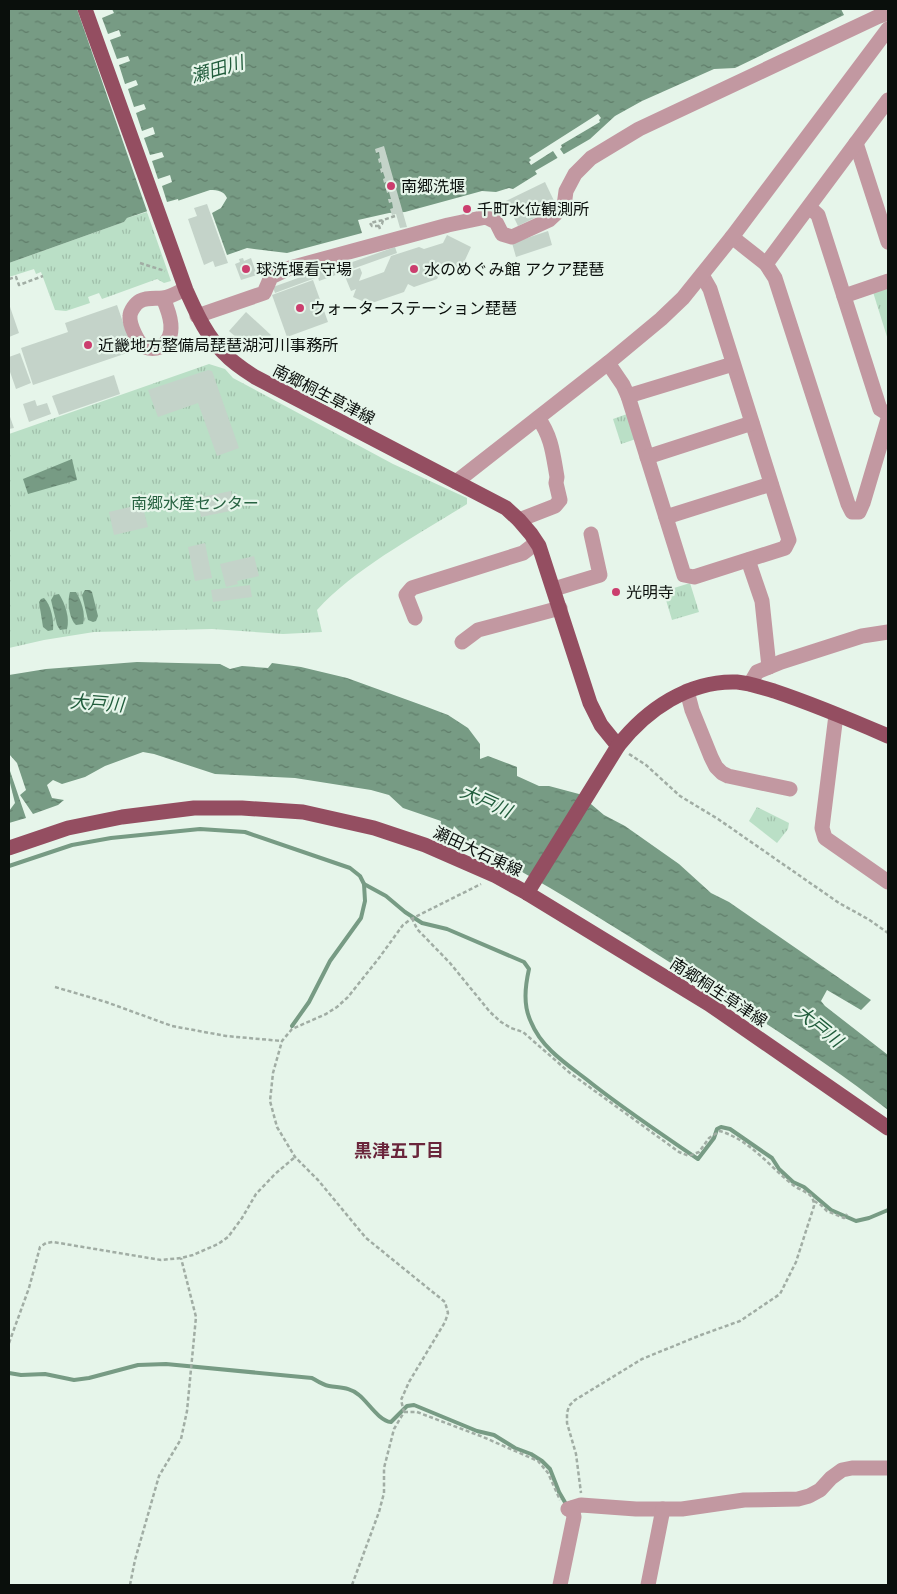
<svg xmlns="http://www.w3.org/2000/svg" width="897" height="1594" viewBox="0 0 897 1594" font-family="Inter,'Noto Sans JP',sans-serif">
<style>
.park{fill:url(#park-tufts)}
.water{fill:url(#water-ripples)}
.pier{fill:#e6f5ea}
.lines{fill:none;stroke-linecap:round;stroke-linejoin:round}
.stream{stroke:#779b84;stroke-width:4}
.building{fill:#c4d3c9}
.path{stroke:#a1ada4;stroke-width:2.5;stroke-dasharray:4 2.5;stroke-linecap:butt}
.minor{stroke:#c298a1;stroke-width:15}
.major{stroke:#944e61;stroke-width:15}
.poi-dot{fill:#cb3e6e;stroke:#e6f5ea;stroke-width:2}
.labels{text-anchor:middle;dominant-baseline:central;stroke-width:4.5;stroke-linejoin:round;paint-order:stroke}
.poi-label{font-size:16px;fill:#0a0f0c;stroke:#e6f5ea;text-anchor:start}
.street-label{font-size:16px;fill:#0a0f0c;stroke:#e6f5ea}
.park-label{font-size:16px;fill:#286342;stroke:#e6f5ea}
.water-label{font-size:18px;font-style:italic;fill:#215d3c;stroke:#e6f5ea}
.neighbourhood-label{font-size:18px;font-weight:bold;fill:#6a253b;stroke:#e6f5ea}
</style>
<defs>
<pattern id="park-tufts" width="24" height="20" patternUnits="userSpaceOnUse" patternTransform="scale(1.25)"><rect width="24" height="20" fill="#badfc6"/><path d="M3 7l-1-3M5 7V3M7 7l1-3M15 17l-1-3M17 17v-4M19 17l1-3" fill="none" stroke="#9fbea9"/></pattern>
<pattern id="water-ripples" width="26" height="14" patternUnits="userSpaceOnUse" patternTransform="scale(1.25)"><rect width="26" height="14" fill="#779b84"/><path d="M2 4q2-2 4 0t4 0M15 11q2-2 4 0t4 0" fill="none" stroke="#607d6a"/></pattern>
</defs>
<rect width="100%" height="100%" fill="#e6f5ea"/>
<g class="park">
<polygon points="147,212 171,281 164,283 157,279 102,299 99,293 88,297 90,303 66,311 55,310 41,272 36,274 34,269 9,277 9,263 124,222 127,218"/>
<polygon points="888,287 888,340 873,292"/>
<path d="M209,364L225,369L233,378L393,464L467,498V504C418,535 355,568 317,610L322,632L283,634L212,629L94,632L44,640L9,648V434Z"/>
<polygon points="627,414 636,439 621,444 613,419"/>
<polygon points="690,583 699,612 672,620 663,590 673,585 674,588"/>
<polygon points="757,807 789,823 788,829 777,843 749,821"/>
</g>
<g class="water">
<path d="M9,9H841L844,15L735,68L714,69L642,101L615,116L590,139L535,171L537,174L513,189L509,188L496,192L482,191L405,212L389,213L358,220L362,233L287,253L247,248L227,255L212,213L221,208L227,198C224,191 218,190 210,190L127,218L124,222L9,263Z"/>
<polygon points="72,459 77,480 28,494 23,479"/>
<polygon points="85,590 90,590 92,592 98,616 96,621 93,622 88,620 82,595"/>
<path d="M70,592H76C81,600 86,614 83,624L76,625C69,619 67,601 70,592Z"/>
<path d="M59,594C65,603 70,618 67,629L60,630L57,625L51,600L54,595Z"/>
<path d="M44,598C51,605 54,620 53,630L48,631L43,627L39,602L41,599Z"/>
<path d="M137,662L220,664L230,669L242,666L268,668L272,663L301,667L347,678L427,707L448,715L468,728L480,744V759L488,756L517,767V776L539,786H549L579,794L604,815L625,826L679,864L711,893L729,902L871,1000L861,1010L827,990L821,1001L825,1006L888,1055V1110C820,1057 747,1011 674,965C609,923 543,882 475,846V840L469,839L467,845L460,841L461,833L454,826L450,839L439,833L441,821L403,808L389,795L371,790L295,778L215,774L154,754L143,752L105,766L85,777L62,784L53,780L47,785L52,798L64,800L58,805L33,814L20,795L26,790L17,763L9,754V675L46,669Z"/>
<polygon points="9,768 26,818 9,823 9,811 15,803 9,779"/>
</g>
<g class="pier">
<polygon points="77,9 100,9 101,10 112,9 114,13 102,18 108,34 119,30 121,36 110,40 117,59 128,56 130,61 119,65 125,84 136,80 138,85 128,89 134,107 144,104 146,109 136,113 142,131 153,127 155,134 144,138 150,155 162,152 164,157 152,161 158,179 170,175 172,182 162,186 167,202 178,199 179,203 148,214"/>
<polygon points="598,114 601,118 599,120 600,122 561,145 562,147 560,149 565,156 559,160 553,151 531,165 529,162 531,160 529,158"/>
</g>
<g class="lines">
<g class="stream">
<path d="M9,866L72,845L111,838L200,829L245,832L350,868L360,876L364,884L386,896L405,912L422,923L447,929L524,962L529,969C525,987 523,1005 531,1022C541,1047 565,1063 586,1079C622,1108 660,1133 698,1159L714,1138L717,1129L721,1127L730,1129L772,1158L779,1169L793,1182L804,1187L831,1210L856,1221L869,1218L888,1210"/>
<polyline points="292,1026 309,1002 330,961 361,918 365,901 364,884"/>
<path d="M9,1373L21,1375L45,1374L74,1380L89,1378L138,1365L166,1364L312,1378C317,1381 323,1385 329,1386C340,1388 350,1387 359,1395C368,1402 379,1421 391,1422L407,1406L414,1405L477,1431L494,1435L515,1448L531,1454L542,1461L550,1469L559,1492L566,1504L569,1505"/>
</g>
</g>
<g class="building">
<polygon points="384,146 407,227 400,228 396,214 392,215 390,209 393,208 392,202 389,203 388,199 391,199 389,192 387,193 386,189 388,189 386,182 384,183 383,179 385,178 383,172 381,173 380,169 382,168 381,162 379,163 378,159 380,158 379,152 376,153 375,149"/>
<polygon points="545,182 557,207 518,226 506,201"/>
<polygon points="207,204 228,263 215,267 213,261 204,265 188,219 197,216 194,208"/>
<polygon points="469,204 471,211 465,213 463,206"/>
<polygon points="548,231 552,245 516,257 512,243"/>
<polygon points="447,235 471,247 459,273 444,265 437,279 414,287 408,284 404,292 369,304 353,297 356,289 351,291 344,274 360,268 362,273 359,281 384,272 391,256 419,247 424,249 443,243"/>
<polygon points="395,247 397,253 319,281 318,277 275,293 273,287 340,263 341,266"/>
<polygon points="243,258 244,261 251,258 257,275 241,280 235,264 240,262 239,259"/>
<polygon points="313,280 328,322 287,337 272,295"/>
<polygon points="9,304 19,333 9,337"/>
<polygon points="117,305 133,351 33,385 21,348 68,332 65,323"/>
<polygon points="246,312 271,335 254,353 229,331"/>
<polygon points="20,353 31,383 16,389 9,369 9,357"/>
<polygon points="208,370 212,371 239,448 217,456 198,403 158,417 148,390"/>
<polygon points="114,375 120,394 59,415 52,396"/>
<polygon points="35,400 37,406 47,403 51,414 29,422 23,404"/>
<polygon points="9,414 14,428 9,429"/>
<polygon points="231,491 235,510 201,517 197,498"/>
<polygon points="142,504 148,527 114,535 109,512"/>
<polygon points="205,543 212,578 195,581 188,547"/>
<polygon points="254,556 259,576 237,581 238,584 226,587 220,564"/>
<polygon points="250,585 252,597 213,602 211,590"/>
</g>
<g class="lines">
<g class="path">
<polyline points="379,226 372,226 370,223 383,220"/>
<polyline points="380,229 379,226 382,224 383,220 395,216"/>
<polyline points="140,263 165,271"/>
<polyline points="9,279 16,277 19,285 43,276"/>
<polyline points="629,754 646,765 680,796 718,819 839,903 868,919 888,933"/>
<path d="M412,918L417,929L450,963L490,1012L501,1022L511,1028L523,1032L570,1073L679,1152L689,1156L699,1152L709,1138L720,1131C750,1140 769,1166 793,1185C798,1189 805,1191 810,1195C813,1198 814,1202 814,1206L796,1262L780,1294L740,1321L701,1335L642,1359L575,1400L569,1406L567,1413V1423L576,1454L581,1493"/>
<polyline points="55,987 106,1002 172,1026 226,1036 282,1041"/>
<polyline points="814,1201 821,1205 827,1211 844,1218 847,1214"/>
<polyline points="9,1343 29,1288 40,1247 46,1243 53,1242 161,1260 181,1258 193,1255 218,1244 228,1237 242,1218 256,1194 275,1174 295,1157"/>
<polyline points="404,1412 417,1412 483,1437 538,1461 548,1473 560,1500"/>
<polyline points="130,1585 135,1560 159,1476 181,1439 187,1411 196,1317 181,1258"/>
<polyline points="352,1585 379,1512 384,1493 384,1468 394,1429 404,1412 401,1400 409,1382 445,1322 448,1313 445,1302 366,1238 318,1180 295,1157 277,1127 270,1101 273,1073 282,1041 292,1029 326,1014 337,1007 348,997 379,958 403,925 411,919 481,884"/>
</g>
<g class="minor">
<polyline points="856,143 888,242"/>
<polyline points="809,207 818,215 880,409 888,414"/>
<polyline points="732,237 766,264 775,278 848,504 852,512 859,512 863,503 888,419"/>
<polyline points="766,264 888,100"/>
<polyline points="844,296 888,281"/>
<path d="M163,298C169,312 179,337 160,347C155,349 150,349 145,347C138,344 129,324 130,316C130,311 136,303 140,301C148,297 156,299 163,298C170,297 179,292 185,289"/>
<polyline points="197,316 264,293 271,277 290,268 448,225 486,217 496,222 502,234 512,237 549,220 564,206 566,191 575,174 591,158 639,129 877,17 888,13"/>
<polyline points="608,363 623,385 628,396 684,575 694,577 785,548 789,540 710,289 702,275"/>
<polyline points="628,396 733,364"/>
<polyline points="647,457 752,423"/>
<polyline points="456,482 608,363 661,319 683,298 732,237 888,29"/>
<polyline points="666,517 771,484"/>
<path d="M519,520L555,506L560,500L556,483L557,477C553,455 552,437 538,418"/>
<polyline points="748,560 762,601 769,667"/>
<polyline points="554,589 600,575 591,534"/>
<polyline points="415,618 406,595 412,588 523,553 536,543"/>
<polyline points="462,642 478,630 560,608"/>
<polyline points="750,684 757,672 781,662 862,636 888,632"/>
<polyline points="687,691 692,710 711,757 716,767 722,773 728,776 790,789"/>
<polyline points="836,715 822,828 825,838 888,882"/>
<polyline points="568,1509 581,1505 636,1509 682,1509 744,1500 798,1499 809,1496 820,1490 831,1478 842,1470 852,1468 888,1468"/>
<polyline points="560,1585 574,1517 572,1508"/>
<polyline points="648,1585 663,1509"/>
</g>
<g class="major">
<path d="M85,9L186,290C196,312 206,336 224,353C233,363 244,370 255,377L506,508L519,520L531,534L539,546L590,703L601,725L618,746"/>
<polyline points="9,848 68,828 122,817 194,808 242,808 303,812 374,828 425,845 496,876 527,893 709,1004 888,1128"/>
<path d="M527,893L618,746C646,710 689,680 737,682C750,683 763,688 774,691C813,704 851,720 888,736"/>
</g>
</g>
<g class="poi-dot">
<circle cx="391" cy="186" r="5"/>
<circle cx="467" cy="209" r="5"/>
<circle cx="246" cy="269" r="5"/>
<circle cx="414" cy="269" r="5"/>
<circle cx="300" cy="308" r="5"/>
<circle cx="88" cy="345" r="5"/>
<circle cx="616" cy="592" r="5"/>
</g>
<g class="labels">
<g class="poi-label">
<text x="401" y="186">南郷洗堰</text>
<text x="477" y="209">千町水位観測所</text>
<text x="256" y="269">球洗堰看守場</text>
<text x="424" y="269">水のめぐみ館 アクア琵琶</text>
<text x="310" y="308">ウォーターステーション琵琶</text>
<text x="98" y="345">近畿地方整備局琵琶湖河川事務所</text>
<text x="626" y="592">光明寺</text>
</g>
<g class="street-label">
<text transform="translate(324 394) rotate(27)">南郷桐生草津線</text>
<text transform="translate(478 851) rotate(25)">瀬田大石東線</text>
<text transform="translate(719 992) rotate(33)">南郷桐生草津線</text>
</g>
<g class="park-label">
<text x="195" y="503">南郷水産センター</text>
</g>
<g class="water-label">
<text transform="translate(217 69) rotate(-16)">瀬田川</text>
<text transform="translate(97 703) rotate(4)">大戸川</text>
<text transform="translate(486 801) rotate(24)">大戸川</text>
<text transform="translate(819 1026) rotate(39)">大戸川</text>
</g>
<g class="neighbourhood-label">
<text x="399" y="1150">黒津五丁目</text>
</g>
</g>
<rect width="897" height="1594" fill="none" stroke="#0a0f0c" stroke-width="20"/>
</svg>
